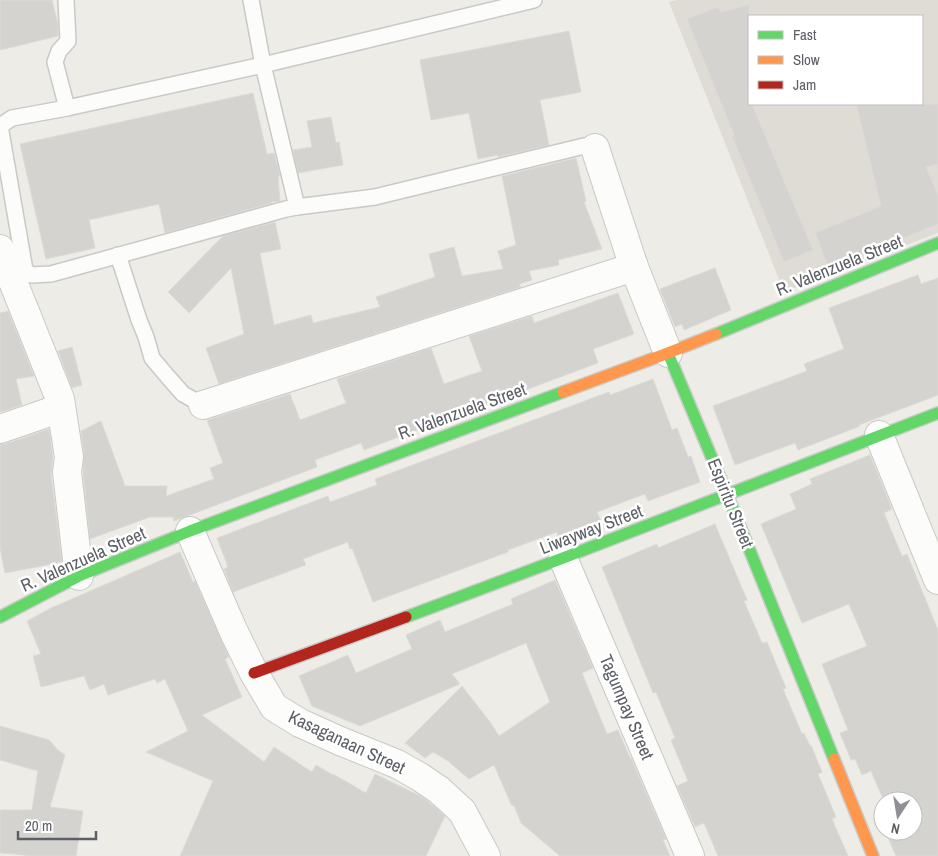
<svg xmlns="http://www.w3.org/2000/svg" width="938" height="856" viewBox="0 0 938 856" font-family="'Archivo Narrow',sans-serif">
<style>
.education{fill:#dedcd5;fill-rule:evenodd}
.building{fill:#d4d3d0;stroke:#dcdbd6}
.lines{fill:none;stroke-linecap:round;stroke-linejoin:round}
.lane-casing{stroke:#c9c9c8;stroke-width:18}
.street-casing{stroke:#c9c9c8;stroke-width:30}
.fast-casing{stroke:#c9cac9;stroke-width:14}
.slow-casing{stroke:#c9cac9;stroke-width:14}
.jam-casing{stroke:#c9cac9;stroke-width:14}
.lane{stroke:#fcfcfb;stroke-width:15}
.street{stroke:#fcfcfb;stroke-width:28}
.fast{stroke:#63d668;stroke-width:11}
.slow{stroke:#ff974d;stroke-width:11}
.jam{stroke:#b3261e;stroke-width:11}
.labels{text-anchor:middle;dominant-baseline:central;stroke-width:5;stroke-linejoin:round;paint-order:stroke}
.street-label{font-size:18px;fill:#5c5f66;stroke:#fff}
</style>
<rect width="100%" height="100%" fill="#edece7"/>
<path class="education" d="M677,0H938V233L784,292L669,2ZM749,16H922V104H749Z"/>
<g class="building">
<polygon points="0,0 52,0 58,24 58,36 0,50"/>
<polygon points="749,5 749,104 752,104 813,250 784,262 732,136 734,135 687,19 718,7 720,12"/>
<polygon points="569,31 581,92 540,100 549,145 498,157 498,155 478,159 469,113 431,120 420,60"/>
<polygon points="253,93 267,154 274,153 280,176 278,176 280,201 271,202 272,203 165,233 159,204 89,220 95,248 46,259 20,144"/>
<polygon points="856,104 938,104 938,164 926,167 938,195 938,224 829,268 815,233 881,206"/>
<polygon points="331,117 336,143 339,142 343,165 298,173 293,150 312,147 307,121"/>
<polygon points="576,158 586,201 584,202 602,249 558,260 559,265 529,271 532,280 519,284 521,287 219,384 206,348 244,334 231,268 189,313 168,292 223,236 275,222 281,249 260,253 274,325 311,315 313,323 380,307 376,297 435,277 429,254 454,247 462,276 503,269 498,251 516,245 502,176"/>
<polygon points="715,268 731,310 684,330 682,324 675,327 660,289"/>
<polygon points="918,275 921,284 938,278 938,395 859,425 860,426 798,450 795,443 735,465 713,406 807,371 804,364 844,349 829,308"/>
<polygon points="618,293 634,334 593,349 598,363 364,450 361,443 315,460 317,467 174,521 173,517 150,517 90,539 83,472 84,455 81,431 101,421 125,486 167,486 166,496 214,479 210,468 223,463 207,420 290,394 300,420 346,403 337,379 431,348 444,384 482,371 469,336 532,316 534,323"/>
<polygon points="8,311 34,376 16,379 22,405 1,412 0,409 0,313"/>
<polygon points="72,347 82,385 72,388 58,351"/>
<polygon points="653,379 672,430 677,428 688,457 691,456 700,482 648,501 645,494 597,512 601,521 558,537 557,532 508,550 508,552 373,602 352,548 350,549 348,542 303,559 306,565 233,592 224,569 228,567 217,538 328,496 330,502 377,485 375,479 609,392 610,395"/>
<polygon points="49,429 53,457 51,474 62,562 5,573 0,548 0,444 5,444"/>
<polygon points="870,455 892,509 884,513 902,556 907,554 938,630 938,856 896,856 885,831 913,831 913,801 884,801 871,771 862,775 855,759 851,760 840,733 848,730 822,664 867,646 849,604 802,623 761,524 796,509 790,494 812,484 810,479"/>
<polygon points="715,524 747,600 744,601 762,643 767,642 786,688 783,689 802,734 804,733 810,746 811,745 822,772 818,774 836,817 832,819 848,856 718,856 704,823 695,827 677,786 688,781 671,740 675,738 656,692 653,693 602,567 657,544 658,548"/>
<polygon points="180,552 193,582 195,581 229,657 225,659 242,697 202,715 264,762 274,747 312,772 316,765 333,775 333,774 366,793 375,774 418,795 429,802 445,816 426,856 180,856 213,781 146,752 188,731 165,679 157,683 155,679 108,695 104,684 90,690 84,676 41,687 33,656 41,654 27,621 51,608"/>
<polygon points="555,580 593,668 582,673 607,734 618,730 630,758 631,758 666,839 663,840 670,856 560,856 521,823 514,805 512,806 494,765 469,779 448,761 433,752 425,758 405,743 462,686 490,722 499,736 550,702 526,643 452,674 460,684 360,726 312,706 299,676 348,655 356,673 412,649 406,635 440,620 445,632 513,604 511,599"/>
<polygon points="0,726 49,740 57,749 65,755 50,807 83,811 76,856 32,856 14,854 0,853 0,810 32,810 38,771 0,760"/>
</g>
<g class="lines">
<defs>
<g id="lane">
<polyline points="66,0 68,41 59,51 55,62 67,108"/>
<polyline points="251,0 263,65 297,207 375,197 584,146 595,148"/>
<polyline points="297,207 286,209 51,274 31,275 25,270 0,126 12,118 67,108 263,65 534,0"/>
<polyline points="118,255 139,320 146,337 152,358 168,377 183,394 203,405"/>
</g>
<g id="street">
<polyline points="595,148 634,267 668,353"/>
<polyline points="0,249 60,399 69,457 67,472 79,576"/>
<polyline points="203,405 634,267"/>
<polyline points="0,429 61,408"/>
<polyline points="879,435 938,580"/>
<polyline points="190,531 233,630 254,673 274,707 300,723 340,741 397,764 420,777 439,790 462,811 486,856"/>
<polyline points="563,558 690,856"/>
</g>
<g id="fast">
<polyline points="716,334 938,243"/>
<polyline points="668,353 727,494 834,759"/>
<polyline points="0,617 79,576 190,531 563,392"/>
<polyline points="406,617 563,558 938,413"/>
</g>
<g id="slow">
<polyline points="563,392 668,353 716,334"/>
<polyline points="834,759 873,856"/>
</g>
<polyline id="jam" points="254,673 406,617"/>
</defs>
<use href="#lane" class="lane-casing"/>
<use href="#street" class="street-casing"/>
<use href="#fast" class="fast-casing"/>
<use href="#slow" class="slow-casing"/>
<use href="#jam" class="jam-casing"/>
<use href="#lane" class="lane"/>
<use href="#street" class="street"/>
<use href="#fast" class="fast"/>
<use href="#slow" class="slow"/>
<use href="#jam" class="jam"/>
</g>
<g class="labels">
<g class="street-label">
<text transform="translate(839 265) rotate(-22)">R. Valenzuela Street</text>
<text transform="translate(462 411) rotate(-20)">R. Valenzuela Street</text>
<text transform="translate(731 503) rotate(68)">Espiritu Street</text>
<text transform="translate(591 529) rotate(-21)">Liwayway Street</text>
<text transform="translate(83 559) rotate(-24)">R. Valenzuela Street</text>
<text transform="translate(627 707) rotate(67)">Tagumpay Street</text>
<text transform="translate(347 742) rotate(25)">Kasaganaan Street</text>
</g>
</g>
<rect x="748" y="15" width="175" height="90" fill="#ffffff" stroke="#bebfc2"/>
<rect x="758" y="31" width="25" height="8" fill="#63d668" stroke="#bebfc2"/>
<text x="793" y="40" font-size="15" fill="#5c5f66">Fast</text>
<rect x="758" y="56" width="25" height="8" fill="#ff974d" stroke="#bebfc2"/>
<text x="793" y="65" font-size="15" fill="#5c5f66">Slow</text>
<rect x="758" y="81" width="25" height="8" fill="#b3261e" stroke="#bebfc2"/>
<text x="793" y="90" font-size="15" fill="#5c5f66">Jam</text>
<g transform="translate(898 816) rotate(192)"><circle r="24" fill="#ffffff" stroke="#bebfc2"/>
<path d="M0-4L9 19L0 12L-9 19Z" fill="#8f9093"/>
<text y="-8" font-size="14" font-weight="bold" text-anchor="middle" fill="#5c5f66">N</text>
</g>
<path d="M18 831v8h78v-8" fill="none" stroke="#5c5f66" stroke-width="2.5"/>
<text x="25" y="831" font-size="15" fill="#5c5f66" stroke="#ffffff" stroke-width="4" paint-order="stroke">20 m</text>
</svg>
